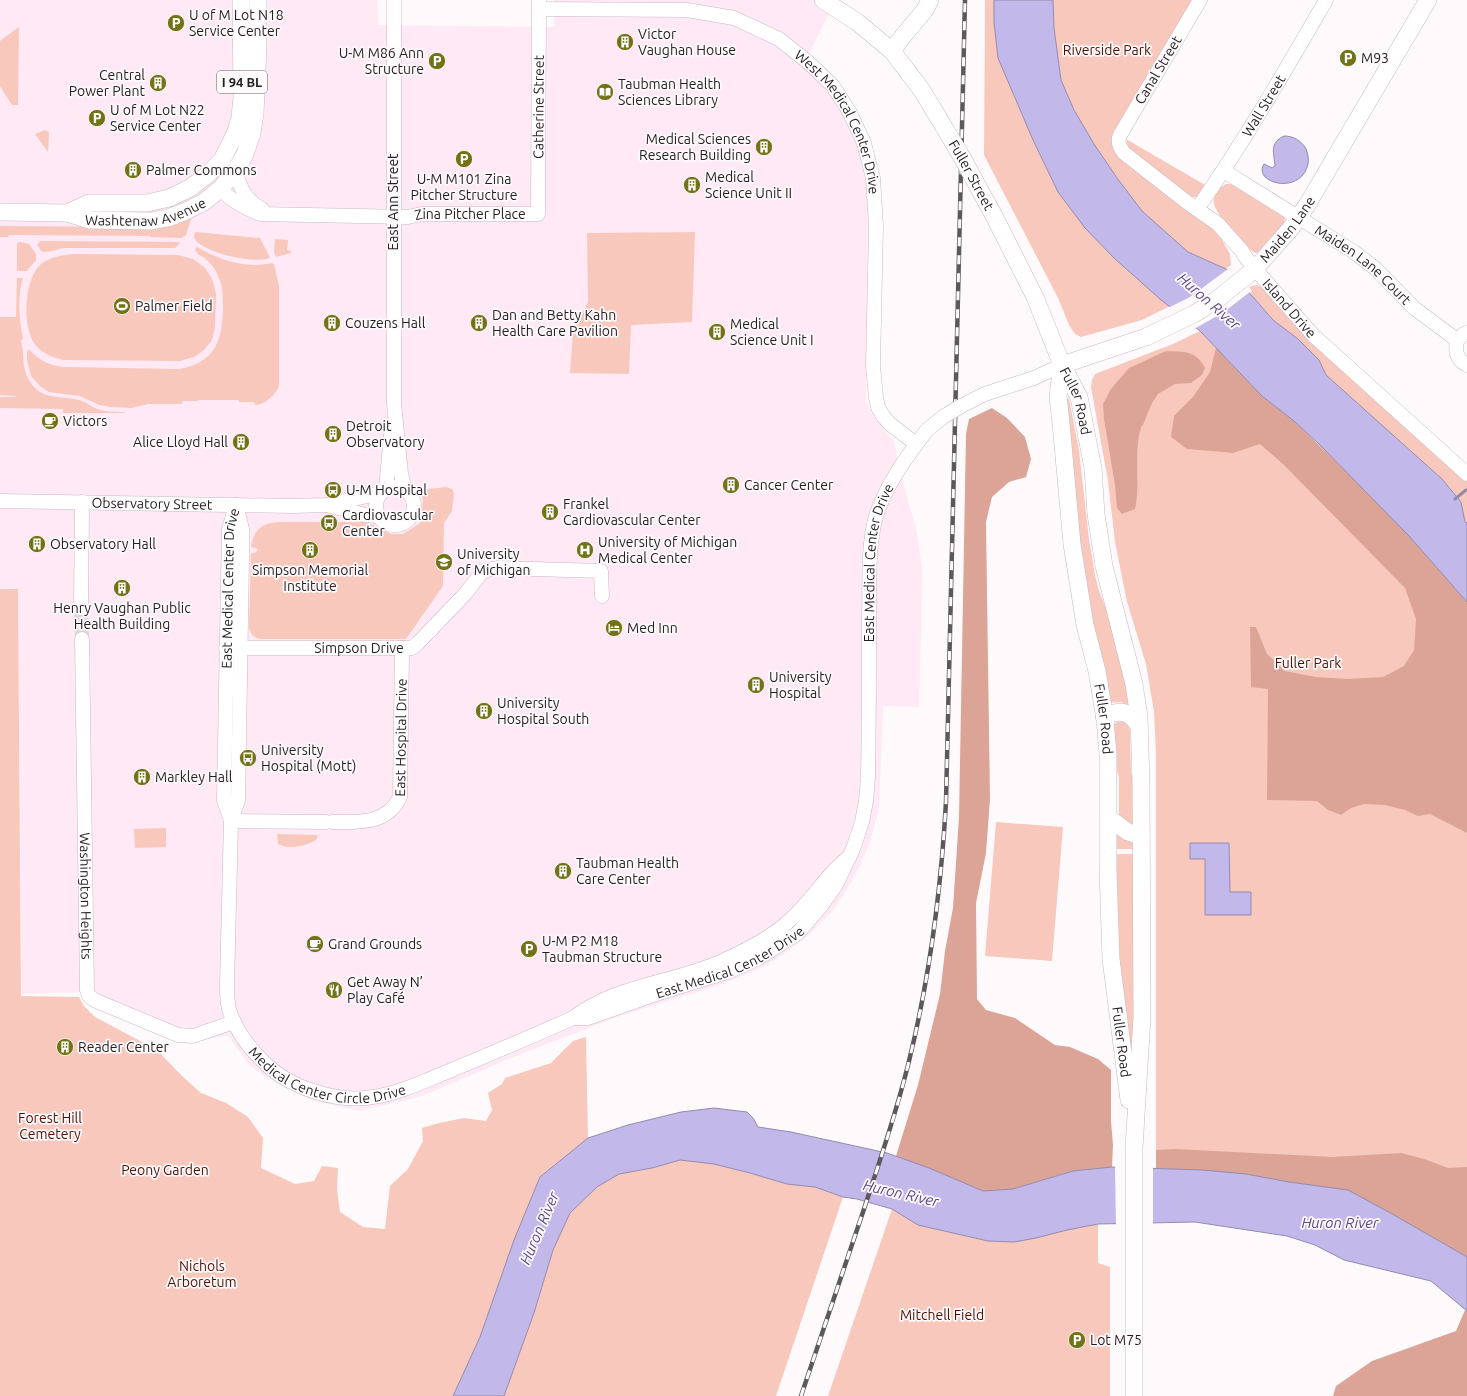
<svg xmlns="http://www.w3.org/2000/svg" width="1467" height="1396" viewBox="0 0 1467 1396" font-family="Ubuntu,sans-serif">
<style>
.built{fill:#fee9f4}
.green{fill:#f9c8bc}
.forest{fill:#dca497}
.water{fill:#c2b9ea;stroke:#938aae}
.pier{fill:#fefafc}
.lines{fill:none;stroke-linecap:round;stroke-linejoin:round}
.stream{stroke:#938aae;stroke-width:3}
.minor-tunnel{stroke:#ddd9db;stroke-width:14;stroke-dasharray:14 7;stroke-linecap:butt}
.minor-casing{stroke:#cab8c2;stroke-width:15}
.major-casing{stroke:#cab8c2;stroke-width:18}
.minor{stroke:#fff;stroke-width:14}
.major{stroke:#fff;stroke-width:17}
.rail-casing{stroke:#5e585c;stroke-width:4.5}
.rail{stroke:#fefafc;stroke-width:3;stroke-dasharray:9;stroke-linecap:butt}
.minor-bridge-casing{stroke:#cab8c2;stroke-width:15;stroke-linecap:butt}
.major-bridge-casing{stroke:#cab8c2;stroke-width:18;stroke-linecap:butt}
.minor-bridge{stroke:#fff;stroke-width:14}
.major-bridge{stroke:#fff;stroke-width:17}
.labels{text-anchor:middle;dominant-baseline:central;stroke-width:3.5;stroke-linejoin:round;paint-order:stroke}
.shield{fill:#fefafc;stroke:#655f63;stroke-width:1}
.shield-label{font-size:13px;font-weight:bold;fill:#241d21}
.poi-label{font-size:14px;fill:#241d21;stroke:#fefafc;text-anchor:start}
.park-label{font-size:14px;fill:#521003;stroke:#fefafc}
.street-label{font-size:14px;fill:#241d21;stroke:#fefafc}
.water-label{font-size:15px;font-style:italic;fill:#594a88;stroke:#fefafc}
</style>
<rect width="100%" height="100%" fill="#fefafc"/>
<polygon class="built" points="0,0 377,0 378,25 554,27 554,0 835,0 804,65 831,93 855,131 865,165 868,199 866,400 873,415 894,442 906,494 916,528 922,568 921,630 919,707 883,706 879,810 869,845 859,868 846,891 833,910 808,936 779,957 761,968 726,983 620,1016 526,1052 419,1097 360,1111 314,1101 268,1079 248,1064 228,1035 194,1042 83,992 22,994 18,589 0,588"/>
<g class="green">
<polygon points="985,0 994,0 994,22 1013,94 1033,140 1058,192 1085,228 1114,258 1169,306 1166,308 1142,320 1081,337 1075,334 1069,325 1058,298 984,155"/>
<polygon points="1053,0 1193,0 1112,138 1217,231 1230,254 1231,265 1226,269 1188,252 1142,211 1117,178 1094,144 1074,110 1061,80 1054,28"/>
<polygon points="19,27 18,105 12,105 0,86 0,41"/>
<polygon points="45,130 49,132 48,152 35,134"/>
<polygon points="1126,139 1205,185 1197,197 1191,197 1137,156 1128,147"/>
<path d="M1226,184H1232L1282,213L1285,218L1284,226L1260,252L1255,253L1249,249C1240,239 1210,211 1214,198C1215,192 1221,187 1226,184Z"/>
<polygon points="190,217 191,219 186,235 182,238 151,237 150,236 9,235 8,237 0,237 0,226 141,227"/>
<path d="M195,232L260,238L270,258C255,264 200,253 194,237Z"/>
<polygon points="695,232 692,322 631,325 629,374 570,373 573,332 588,302 587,233"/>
<polygon points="275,239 288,240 287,250 291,251 291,253 276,257 274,252"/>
<path d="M40,241L178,242L180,243L175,248H66C57,248 49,254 41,251L37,244L39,243Z"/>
<polygon points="21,242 29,244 36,254 36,260 27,271 17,271 17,243"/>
<path d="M197,247C219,260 246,269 272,263L274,264L279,286V385C276,395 265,405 255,405L254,402H239V400H198V401H182V404H148L131,408L110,407L99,405L80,396L49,392L40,386L31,376L27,360V352L29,349C38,360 50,366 64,367L179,369C215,363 222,341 223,309C223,297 223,286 218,276C215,268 210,262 203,257C201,256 199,255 198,254C196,252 196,250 195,249Z"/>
<path d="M76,254L178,255L193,259L205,268L211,277L214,285L216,294L215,327L212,340L203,351L194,357L180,361L63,360C52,357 41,353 34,343C22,325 24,279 41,264C52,256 63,255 76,254Z"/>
<path d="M17,278H23C17,296 19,320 23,338L21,341C25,354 21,367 29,380C41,401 58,395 78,400C85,401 90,406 97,409C106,412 115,412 125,412V413H63V409L0,408V397H16L15,396L0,395V317H16Z"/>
<polygon points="1256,285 1263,287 1467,480 1467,523 1465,522 1461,502 1442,479 1326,375 1319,360 1298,339 1273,320 1250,293 1252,291 1249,287"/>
<polygon points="1200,331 1262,396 1294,421 1442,574 1467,602 1467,1257 1394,1215 1348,1190 1156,1168 1156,752 1154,712 1146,664 1127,602 1115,542 1108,481 1091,387 1092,380 1095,374 1173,344"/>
<polygon points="1066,397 1069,399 1079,450 1089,539 1095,575 1099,591 1111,621 1120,650 1129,706 1121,702 1109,703 1081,578"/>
<path d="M446,487L452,489L454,494L452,511L444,523L443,586L406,639H261C254,638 251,635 249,628L251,553H255L258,550L256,548L251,547C254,529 262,523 279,522H363L373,525L391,534H403L420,523L423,501L421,490Z"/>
<polygon points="0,589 18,589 21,996 79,997 84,1006 95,1017 157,1050 182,1076 201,1093 226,1103 248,1117 263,1138 261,1168 295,1184 314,1181 322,1166 338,1168 337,1190 340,1212 363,1227 385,1229 390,1186 408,1169 423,1141 422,1128 439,1123 464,1118 486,1121 492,1110 488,1093 502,1084 505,1078 551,1063 573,1041 586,1037 588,1138 540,1177 480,1337 453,1396 0,1396"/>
<polygon points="1123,721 1128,725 1130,730 1131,772 1135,789 1135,826 1120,817 1119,814 1119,777 1114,764 1113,725 1117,722"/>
<polygon points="996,822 1063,827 1052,961 985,956"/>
<polygon points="166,828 166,847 135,848 134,829"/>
<polygon points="1116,833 1135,841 1136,849 1115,849"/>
<path d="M277,834L318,835L316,840C306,846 289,850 278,844Z"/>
<polygon points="1116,854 1135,854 1135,1109 1118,972"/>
<polygon points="680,1160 714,1164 750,1173 787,1184 815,1187 843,1197 776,1396 504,1396 534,1313 553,1250 570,1213 597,1187 619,1174 652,1168"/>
<polygon points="892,1209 918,1225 988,1241 1098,1224 1098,1263 1110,1267 1110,1396 828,1396"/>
</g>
<g class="forest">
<polygon points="1216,348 1262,396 1294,421 1345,470 1410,537 1467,602 1467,833 1430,814 1418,816 1405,810 1385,805 1364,804 1351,808 1341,815 1328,810 1317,801 1267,800 1268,689 1251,687 1250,627 1256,627 1267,654 1285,671 1316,677 1348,679 1383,677 1404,666 1414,650 1416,619 1405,588 1284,465 1260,444 1233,453 1211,451 1187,449 1171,437 1174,416 1193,397 1210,372"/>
<path d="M1166,351C1184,352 1196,350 1205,368L1202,375L1191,383L1175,384L1158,394L1151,405L1143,425L1141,427C1133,454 1141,482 1135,509L1122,514L1117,508L1115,485L1104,419L1103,404L1111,389L1129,368Z"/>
<polygon points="992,408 1007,418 1025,437 1031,459 1026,477 1009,482 992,497 986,522 990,799 986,853 976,903 977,999 986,1010 1015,1018 1055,1045 1070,1047 1098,1059 1111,1070 1111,1121 1113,1145 1112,1167 1073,1171 1013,1189 983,1191 896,1156 918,1085 940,994 945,951 953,908 959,817 966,434 969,419"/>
<polygon points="1175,1149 1332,1157 1401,1153 1424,1159 1448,1168 1467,1167 1467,1257 1394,1215 1348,1190 1289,1182 1246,1174 1156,1168 1156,1150"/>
<polygon points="1465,1310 1467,1311 1467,1396 1333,1396 1336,1386 1372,1361 1456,1331"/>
</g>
<g class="water">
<polygon points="994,0 1053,0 1054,28 1061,80 1074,110 1094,144 1117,178 1142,211 1188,252 1226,269 1254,298 1273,320 1298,339 1319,360 1326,375 1442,479 1461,502 1465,522 1467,523 1467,602 1410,537 1320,445 1294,421 1262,396 1200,331 1160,299 1114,258 1085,228 1058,192 1033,140 998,58 994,22"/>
<path d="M1284,136C1293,136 1301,140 1306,149C1308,154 1309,160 1308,164C1301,196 1252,183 1264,164L1272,168L1275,166C1274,153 1269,143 1284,136Z"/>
<polygon points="1190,843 1229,843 1230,892 1251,892 1251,915 1205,915 1205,859 1190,859"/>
<polygon points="714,1108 747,1112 753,1118 758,1127 791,1132 887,1153 929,1168 983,1191 1013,1189 1073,1171 1112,1167 1203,1170 1246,1174 1289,1182 1348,1190 1394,1215 1467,1257 1467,1311 1431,1281 1344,1260 1315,1245 1287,1236 1195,1222 1098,1224 1067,1230 1036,1238 1014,1242 988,1241 918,1225 892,1209 857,1199 843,1197 815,1187 787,1184 750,1173 714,1164 680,1160 652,1168 619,1174 597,1187 570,1213 553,1250 534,1313 504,1396 453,1396 480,1337 514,1240 540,1177 588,1138 628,1125 681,1112"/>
</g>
<g class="pier">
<polygon points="1228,269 1251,291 1224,312 1194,329 1168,308 1190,297"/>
<polygon points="1115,1165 1153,1166 1153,1225 1116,1226"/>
</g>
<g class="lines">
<polyline class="stream" points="1455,499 1466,490"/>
<polyline class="minor-tunnel" points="81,608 82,639"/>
<defs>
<g id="minor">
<polyline points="394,0 394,403 401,474 405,490"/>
<path id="s1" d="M1200,0L1120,135C1117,142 1119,147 1124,153L1188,203L1218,224L1242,251L1244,255L1255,269L1313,335L1467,474"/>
<path id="s2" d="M539,9L687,10L734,18L779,39L808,62L833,86L849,111L864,143L873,178L876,226L873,366L876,398L878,407L883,416L890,424L916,444"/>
<path id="s3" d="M1224,171L1354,252L1376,269L1414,308L1457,340"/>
<path d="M235,172C241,189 246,201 262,209"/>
<path id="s4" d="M220,189C232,201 244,208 260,214L408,217L421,214H538L539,0"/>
<path id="s5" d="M1197,209C1244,142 1285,71 1326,0"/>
<path d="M1467,333L1464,334L1457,340C1455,352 1456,359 1467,365"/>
<polyline points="961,406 985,394 1034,378 1062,365"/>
<circle cx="395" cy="506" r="19"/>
<polyline points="386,489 391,435"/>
<path id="s6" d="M0,501L291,506L327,505L380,493"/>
<path id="s7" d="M236,505L242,529V559L238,800L231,821L227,985C227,993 227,1001 229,1009C235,1029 249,1048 264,1062C289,1088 337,1103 373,1097C396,1094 420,1083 442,1074C486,1056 530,1037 573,1018C617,984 674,983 722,961C745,951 772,937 790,920C805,907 817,890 830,875C836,868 843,862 850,856"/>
<polyline points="327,505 365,515 379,516"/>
<polyline points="81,608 82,502"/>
<path id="s8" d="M82,639L87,990L89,996L94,1000L178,1035L193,1036L234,1022"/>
<path id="s9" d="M226,648H412L418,643L465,594L483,571L497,568L601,571L602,596"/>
<path id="s10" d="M231,821L224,800L229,529L236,505"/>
<polyline points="231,821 326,822"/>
<path id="s11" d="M332,822C357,822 387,825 400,797L402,648"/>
<path id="s12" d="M573,1018H588L659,993L730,971L757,959L798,933L821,906L836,885L853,849L862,822L866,801L868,777C869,725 869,672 869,619C870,586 867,549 876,516C886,485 907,456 927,430"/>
</g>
<g id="major">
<polyline points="823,0 857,22 892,51 921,89 938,117"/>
<polyline points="892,51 903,36 925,10 930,0"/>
<path id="s13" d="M0,212L67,213L89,220L151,221L168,218L184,212L204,202L220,189L235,172L245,154L252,133L255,113L258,47V0"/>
<polyline points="67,213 89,203 147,203 169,198 190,188 207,175 222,160 235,134 240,118 242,97 241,0"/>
<path id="s14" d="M994,216L1035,297L1062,365L1079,397L1093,468L1096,514L1104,566L1134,684L1139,717L1141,784L1142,1017L1134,1148V1396"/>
<path id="s15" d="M1062,365L1058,396L1061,423L1072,544L1085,625L1097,671L1105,719L1108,754V870L1111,959L1129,1100"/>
<path id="s16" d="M1062,365L1146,337L1194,314L1215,301L1255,269L1291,228L1307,205L1428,0"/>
<path d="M1104,716C1121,710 1128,710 1139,725"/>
<polyline points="1109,818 1128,832 1141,836"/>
</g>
</defs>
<use href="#minor" class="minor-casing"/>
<use href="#major" class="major-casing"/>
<use href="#minor" class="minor"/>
<use href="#major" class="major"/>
<defs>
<path id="rail" d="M801,1396C822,1334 843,1271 864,1209C880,1160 897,1111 909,1061C930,976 941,890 946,802L965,0"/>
</defs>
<use href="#rail" class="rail-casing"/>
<use href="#rail" class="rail"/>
<defs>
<polyline id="minor-bridge" points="927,430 943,417 961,406"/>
<g id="major-bridge">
<path id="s17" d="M938,117L963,159L994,216"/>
</g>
</defs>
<use href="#minor-bridge" class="minor-bridge-casing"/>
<use href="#major-bridge" class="major-bridge-casing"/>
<use href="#minor-bridge" class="minor-bridge"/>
<use href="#major-bridge" class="major-bridge"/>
</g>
<defs>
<symbol id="parking-disc" viewBox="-11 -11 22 22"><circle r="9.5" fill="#727217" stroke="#fefafc"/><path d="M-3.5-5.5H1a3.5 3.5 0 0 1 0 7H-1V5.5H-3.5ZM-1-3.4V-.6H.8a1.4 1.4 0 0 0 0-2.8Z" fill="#fff"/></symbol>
<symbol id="building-disc" viewBox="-11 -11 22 22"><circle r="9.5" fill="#727217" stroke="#fefafc"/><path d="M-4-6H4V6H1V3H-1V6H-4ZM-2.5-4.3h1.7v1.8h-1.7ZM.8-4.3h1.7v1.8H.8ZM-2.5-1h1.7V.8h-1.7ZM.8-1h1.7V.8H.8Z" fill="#fff"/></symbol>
<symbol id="library-disc" viewBox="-11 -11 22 22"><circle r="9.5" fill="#727217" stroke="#fefafc"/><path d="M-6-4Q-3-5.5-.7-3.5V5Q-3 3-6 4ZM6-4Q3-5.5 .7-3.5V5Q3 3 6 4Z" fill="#fff"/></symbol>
<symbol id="stadium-disc" viewBox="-11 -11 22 22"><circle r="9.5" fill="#727217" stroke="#fefafc"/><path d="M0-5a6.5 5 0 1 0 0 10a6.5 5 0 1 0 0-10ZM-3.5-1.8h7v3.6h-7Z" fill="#fff"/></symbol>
<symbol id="cafe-disc" viewBox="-11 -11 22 22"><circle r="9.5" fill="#727217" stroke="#fefafc"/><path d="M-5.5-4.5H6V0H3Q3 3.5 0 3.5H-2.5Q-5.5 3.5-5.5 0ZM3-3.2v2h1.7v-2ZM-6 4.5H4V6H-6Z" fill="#fff"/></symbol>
<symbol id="bus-disc" viewBox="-11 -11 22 22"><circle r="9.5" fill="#727217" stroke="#fefafc"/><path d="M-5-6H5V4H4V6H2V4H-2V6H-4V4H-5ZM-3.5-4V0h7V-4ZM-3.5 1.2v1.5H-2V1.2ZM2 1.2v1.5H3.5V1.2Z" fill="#fff"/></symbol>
<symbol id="hospital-disc" viewBox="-11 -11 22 22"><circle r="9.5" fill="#727217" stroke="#fefafc"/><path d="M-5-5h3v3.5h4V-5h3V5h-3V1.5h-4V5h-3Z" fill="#fff"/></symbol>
<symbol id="university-disc" viewBox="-11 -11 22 22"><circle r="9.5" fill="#727217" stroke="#fefafc"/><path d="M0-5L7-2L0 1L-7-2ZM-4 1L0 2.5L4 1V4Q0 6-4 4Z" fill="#fff"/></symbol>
<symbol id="hotel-disc" viewBox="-11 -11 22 22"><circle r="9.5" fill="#727217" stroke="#fefafc"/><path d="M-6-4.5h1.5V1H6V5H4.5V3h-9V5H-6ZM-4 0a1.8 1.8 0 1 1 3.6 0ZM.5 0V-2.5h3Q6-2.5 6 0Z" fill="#fff"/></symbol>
<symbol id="restaurant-disc" viewBox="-11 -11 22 22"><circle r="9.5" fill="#727217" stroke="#fefafc"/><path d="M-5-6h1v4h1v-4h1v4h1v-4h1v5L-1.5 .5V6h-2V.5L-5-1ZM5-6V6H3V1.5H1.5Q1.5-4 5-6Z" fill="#fff"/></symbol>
</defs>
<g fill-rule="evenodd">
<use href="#parking-disc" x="166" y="13" width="20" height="20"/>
<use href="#building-disc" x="615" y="32" width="20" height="20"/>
<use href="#parking-disc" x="1338" y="48" width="20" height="20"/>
<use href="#parking-disc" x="427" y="51" width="20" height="20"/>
<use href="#building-disc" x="148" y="73" width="20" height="20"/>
<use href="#library-disc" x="595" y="82" width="20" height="20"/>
<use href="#parking-disc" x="87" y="108" width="20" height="20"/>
<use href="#building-disc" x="754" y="137" width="20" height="20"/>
<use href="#parking-disc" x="454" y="149" width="20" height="20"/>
<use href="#building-disc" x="123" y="160" width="20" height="20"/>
<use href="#building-disc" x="682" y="175" width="20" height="20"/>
<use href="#stadium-disc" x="112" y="296" width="20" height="20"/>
<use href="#building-disc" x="322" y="313" width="20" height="20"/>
<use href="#building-disc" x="469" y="313" width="20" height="20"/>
<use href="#building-disc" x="707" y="322" width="20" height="20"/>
<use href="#cafe-disc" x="40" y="411" width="20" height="20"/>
<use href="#building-disc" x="323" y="424" width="20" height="20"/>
<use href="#building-disc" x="231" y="432" width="20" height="20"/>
<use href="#building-disc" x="721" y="475" width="20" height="20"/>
<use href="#bus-disc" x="323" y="480" width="20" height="20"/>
<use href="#building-disc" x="540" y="502" width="20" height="20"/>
<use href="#bus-disc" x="319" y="513" width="20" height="20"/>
<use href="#building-disc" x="27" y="534" width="20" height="20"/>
<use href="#building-disc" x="300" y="540" width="20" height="20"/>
<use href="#hospital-disc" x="575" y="540" width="20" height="20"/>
<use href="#university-disc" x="434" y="552" width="20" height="20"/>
<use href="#building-disc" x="112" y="578" width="20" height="20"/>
<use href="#hotel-disc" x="604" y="618" width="20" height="20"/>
<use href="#building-disc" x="746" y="675" width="20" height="20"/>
<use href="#building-disc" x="474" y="701" width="20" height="20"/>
<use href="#bus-disc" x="238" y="748" width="20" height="20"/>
<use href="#building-disc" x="132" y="767" width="20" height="20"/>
<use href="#building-disc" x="553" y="861" width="20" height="20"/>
<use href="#cafe-disc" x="305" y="934" width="20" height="20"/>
<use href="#parking-disc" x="519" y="939" width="20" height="20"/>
<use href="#restaurant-disc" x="324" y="980" width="20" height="20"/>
<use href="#building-disc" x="55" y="1037" width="20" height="20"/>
<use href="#parking-disc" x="1067" y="1330" width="20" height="20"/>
</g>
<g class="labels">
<rect class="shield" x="217" y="71" width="50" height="22" rx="3"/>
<g class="shield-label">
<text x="242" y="82">I 94 BL</text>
</g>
<g class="poi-label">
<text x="189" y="15">U of M Lot N18<tspan x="189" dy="16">Service Center</tspan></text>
<text x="638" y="34">Victor<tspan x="638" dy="16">Vaughan House</tspan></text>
<text x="424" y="53" text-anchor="end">U-M M86 Ann<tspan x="424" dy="16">Structure</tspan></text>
<text x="1361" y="58">M93</text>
<text x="145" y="75" text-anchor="end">Central<tspan x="145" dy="16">Power Plant</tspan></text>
<text x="618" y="84">Taubman Health<tspan x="618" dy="16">Sciences Library</tspan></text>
<text x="110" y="110">U of M Lot N22<tspan x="110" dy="16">Service Center</tspan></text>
<text x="751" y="139" text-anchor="end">Medical Sciences<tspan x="751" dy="16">Research Building</tspan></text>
<text x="146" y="170">Palmer Commons</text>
<text x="705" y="177">Medical<tspan x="705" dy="16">Science Unit II</tspan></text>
<text x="464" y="179" text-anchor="middle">U-M M101 Zina<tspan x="464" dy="16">Pitcher Structure</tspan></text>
<text x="135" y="306">Palmer Field</text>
<text x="492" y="315">Dan and Betty Kahn<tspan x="492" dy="16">Health Care Pavilion</tspan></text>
<text x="345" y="323">Couzens Hall</text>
<text x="730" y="324">Medical<tspan x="730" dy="16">Science Unit I</tspan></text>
<text x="63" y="421">Victors</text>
<text x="346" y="426">Detroit<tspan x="346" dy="16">Observatory</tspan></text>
<text x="228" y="442" text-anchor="end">Alice Lloyd Hall</text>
<text x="744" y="485">Cancer Center</text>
<text x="346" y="490">U-M Hospital</text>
<text x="563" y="504">Frankel<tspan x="563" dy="16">Cardiovascular Center</tspan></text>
<text x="342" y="515">Cardiovascular<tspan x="342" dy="16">Center</tspan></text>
<text x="598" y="542">University of Michigan<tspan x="598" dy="16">Medical Center</tspan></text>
<text x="50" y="544">Observatory Hall</text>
<text x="457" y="554">University<tspan x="457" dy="16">of Michigan</tspan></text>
<text x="310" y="570" text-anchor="middle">Simpson Memorial<tspan x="310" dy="16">Institute</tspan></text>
<text x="122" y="608" text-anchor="middle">Henry Vaughan Public<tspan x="122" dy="16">Health Building</tspan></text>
<text x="627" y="628">Med Inn</text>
<text x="769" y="677">University<tspan x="769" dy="16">Hospital</tspan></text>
<text x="497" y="703">University<tspan x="497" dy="16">Hospital South</tspan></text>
<text x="261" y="750">University<tspan x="261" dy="16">Hospital (Mott)</tspan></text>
<text x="155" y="777">Markley Hall</text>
<text x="576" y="863">Taubman Health<tspan x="576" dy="16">Care Center</tspan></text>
<text x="542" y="941">U-M P2 M18<tspan x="542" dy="16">Taubman Structure</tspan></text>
<text x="328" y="944">Grand Grounds</text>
<text x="347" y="982">Get Away N’<tspan x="347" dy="16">Play Café</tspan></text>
<text x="78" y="1047">Reader Center</text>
<text x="1090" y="1340">Lot M75</text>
</g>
<g class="park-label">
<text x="1107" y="50">Riverside Park</text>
<text x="1308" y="663">Fuller Park</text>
<text x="50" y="1118">Forest Hill<tspan x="50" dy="16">Cemetery</tspan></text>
<text x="165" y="1170">Peony Garden</text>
<text x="202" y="1266">Nichols<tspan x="202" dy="16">Arboretum</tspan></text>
<text x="942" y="1315">Mitchell Field</text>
</g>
<g class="street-label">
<text transform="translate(1158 70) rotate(-59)">Canal Street</text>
<text stroke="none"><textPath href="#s5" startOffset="123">Wall Street</textPath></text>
<text stroke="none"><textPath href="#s4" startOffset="433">Catherine Street</textPath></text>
<text stroke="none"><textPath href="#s2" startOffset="351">West Medical Center Drive</textPath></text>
<text stroke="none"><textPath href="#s17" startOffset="67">Fuller Street</textPath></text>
<text transform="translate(393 202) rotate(-90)">East Ann Street</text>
<text stroke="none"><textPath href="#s13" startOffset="148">Washtenaw Avenue</textPath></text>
<text stroke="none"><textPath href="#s4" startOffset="258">Zina Pitcher Place</textPath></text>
<text stroke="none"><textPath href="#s16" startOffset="269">Maiden Lane</textPath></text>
<text stroke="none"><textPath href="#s3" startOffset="168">Maiden Lane Court</textPath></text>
<text stroke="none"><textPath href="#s1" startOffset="405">Island Drive</textPath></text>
<text stroke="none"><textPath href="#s14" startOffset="203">Fuller Road</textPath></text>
<text stroke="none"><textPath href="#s6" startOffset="152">Observatory Street</textPath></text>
<text stroke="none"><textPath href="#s12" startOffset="633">East Medical Center Drive</textPath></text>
<text stroke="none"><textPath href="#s10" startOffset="234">East Medical Center Drive</textPath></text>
<text stroke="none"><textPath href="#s9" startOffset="133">Simpson Drive</textPath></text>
<text stroke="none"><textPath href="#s15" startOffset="358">Fuller Road</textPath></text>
<text stroke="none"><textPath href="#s11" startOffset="137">East Hospital Drive</textPath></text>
<text stroke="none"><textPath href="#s8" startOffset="257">Washington Heights</textPath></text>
<text stroke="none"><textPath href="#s12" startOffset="168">East Medical Center Drive</textPath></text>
<text stroke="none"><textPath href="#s15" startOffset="682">Fuller Road</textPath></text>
<text stroke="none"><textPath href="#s7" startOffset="637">Medical Center Circle Drive</textPath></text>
</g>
<g class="water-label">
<text transform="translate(1209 301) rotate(41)">Huron River</text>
<text transform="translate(901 1193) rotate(13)">Huron River</text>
<text x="1340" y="1222">Huron River</text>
<text transform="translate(539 1228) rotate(-67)">Huron River</text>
</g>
</g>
</svg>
